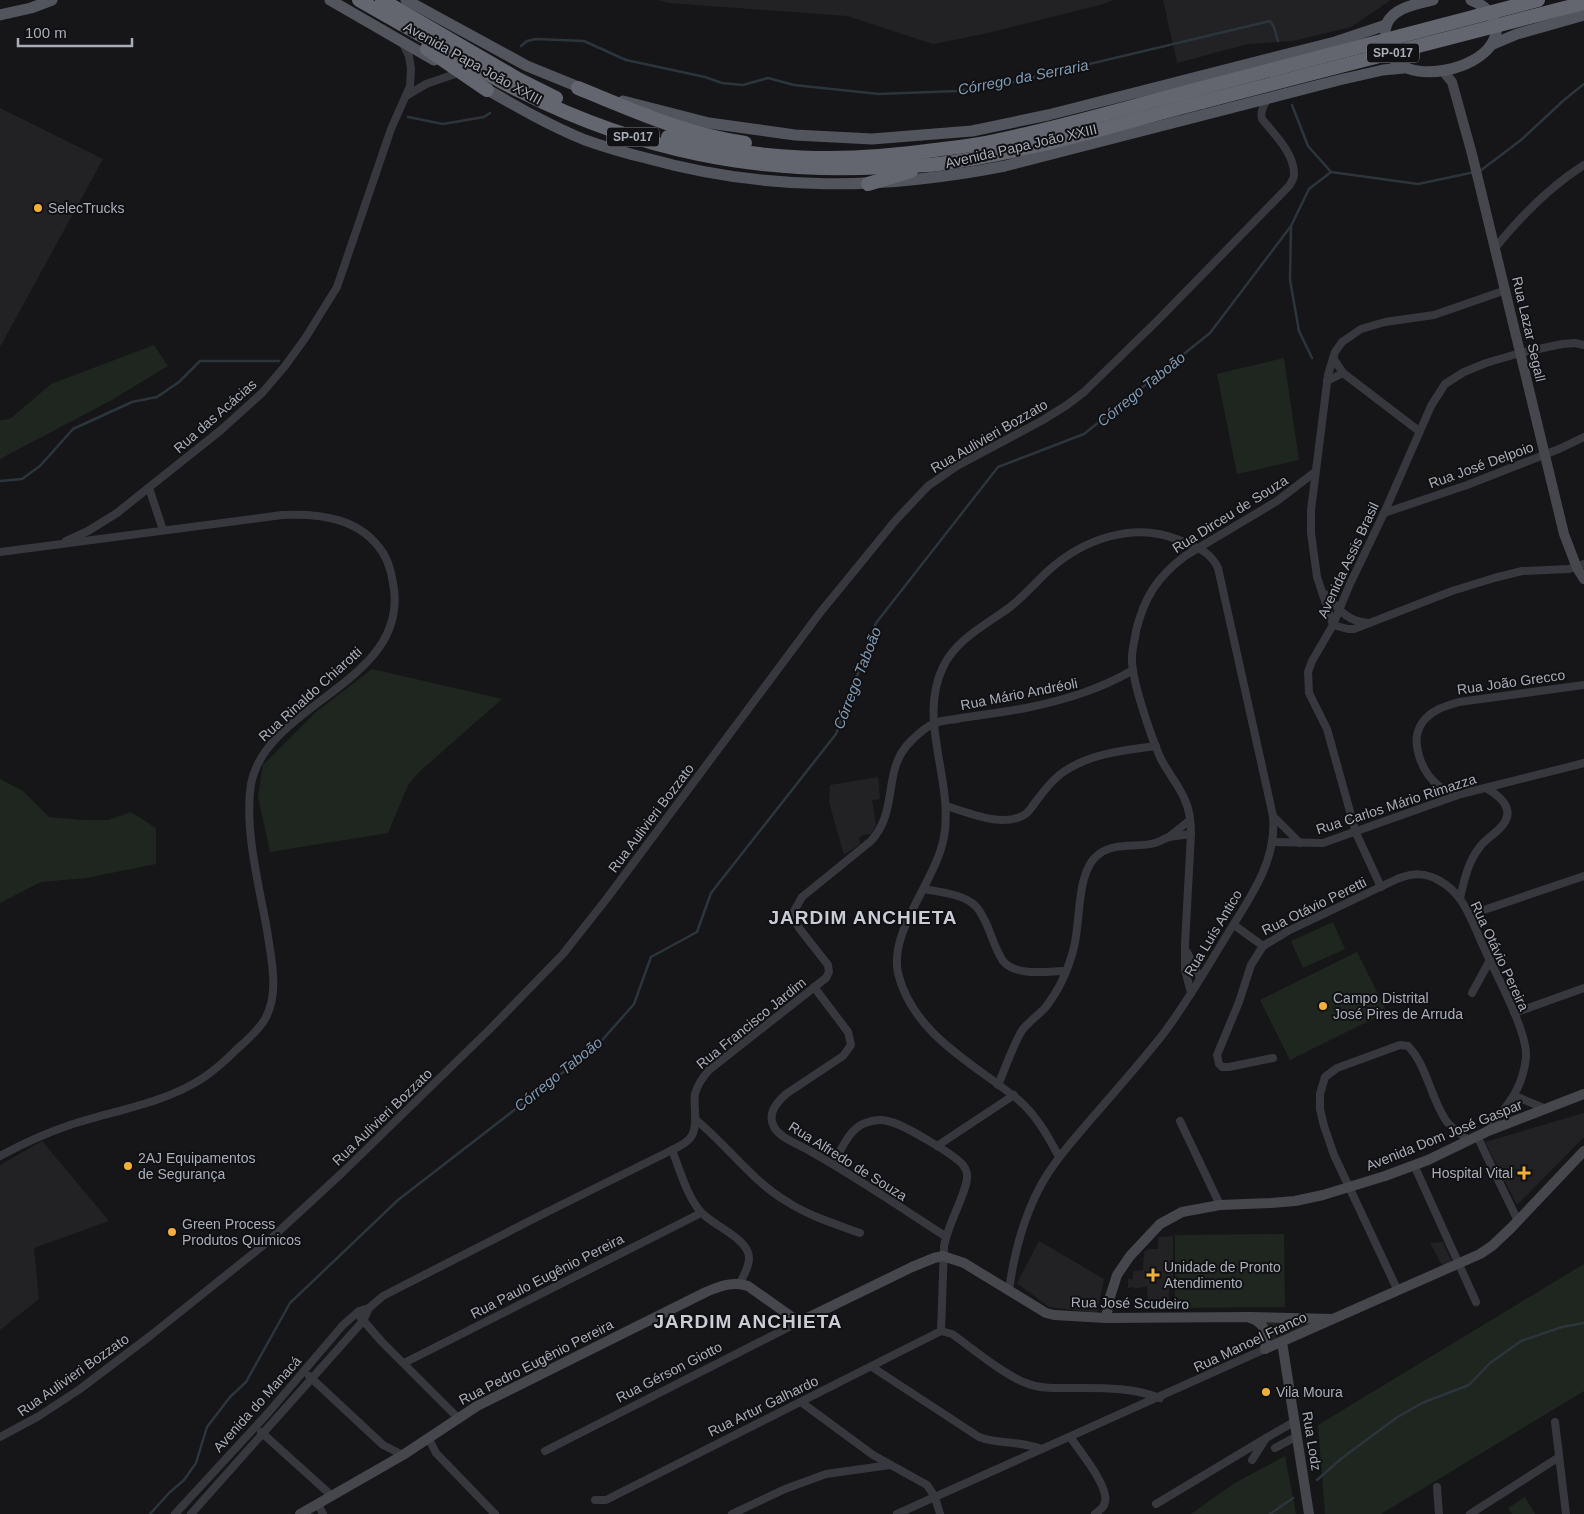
<svg xmlns="http://www.w3.org/2000/svg" width="1584" height="1514" viewBox="0 0 1584 1514" font-family="Arial,sans-serif">
<style>
.built{fill:#222225}
.green{fill:#1e261f}
.lines{fill:none;stroke-linecap:round;stroke-linejoin:round}
.stream{stroke:#2c353c;stroke-width:2.5}
.street{stroke:#37383d;stroke-width:8}
.secondary{stroke:#45474d;stroke-width:10}
.primary{stroke:#53555c;stroke-width:11}
.highway{stroke:#63666e;stroke-width:14}
.highway-bridge{stroke:#63666e;stroke-width:14}
.poi-dot{fill:#f2b134;stroke:#111113;stroke-width:2}
.labels{text-anchor:middle;dominant-baseline:central;stroke-width:4;stroke-linejoin:round;paint-order:stroke}
.shield{fill:#111113;stroke:#7b7e86;stroke-width:1}
.shield-label{font-size:12px;font-weight:bold;fill:#a8adb8}
.street-label{font-size:14px;fill:#a8adb8;stroke:#111113}
.poi-label{font-size:14px;fill:#a8adb8;stroke:#111113;text-anchor:start}
.water-label{font-size:15px;font-style:italic;fill:#7f9bb3;stroke:#111113}
.district-label{font-size:19px;font-weight:bold;letter-spacing:1px;fill:#c9ccd4;stroke:#111113}
</style>
<rect width="100%" height="100%" fill="#161618"/>
<g class="built">
<polygon points="657,0 1114,0 1100,5 988,33 933,44 847,16 669,3"/>
<polygon points="1163,0 1391,0 1351,27 1293,41 1248,44 1177,63"/>
<polygon points="0,108 103,159 0,347"/>
<polygon points="878,777 880,799 872,800 876,825 871,834 863,835 859,838 860,844 844,855 829,802 830,785"/>
<polygon points="1584,1113 1584,1137 1517,1205 1485,1142"/>
<polygon points="42,1141 109,1221 34,1248 39,1299 0,1330 0,1165"/>
<polygon points="1173,1236 1173,1288 1169,1288 1169,1306 1153,1307 1152,1303 1148,1303 1147,1286 1135,1289 1134,1287 1128,1288 1128,1279 1133,1279 1133,1271 1143,1270 1144,1251 1147,1251 1147,1249 1158,1249 1158,1237"/>
<polygon points="1039,1241 1104,1279 1097,1313 1049,1307 1017,1283"/>
<polygon points="1443,1242 1452,1262 1442,1265 1430,1243"/>
</g>
<g class="green">
<polygon points="154,345 168,366 110,401 0,459 0,420 10,419 51,384"/>
<polygon points="1284,358 1299,460 1237,474 1217,374"/>
<polygon points="372,669 502,699 419,772 408,785 388,833 270,852 258,797 263,765 316,712"/>
<polygon points="0,779 23,791 49,817 82,820 108,820 131,812 156,828 156,864 86,878 41,882 0,903"/>
<polygon points="1333,922 1345,949 1303,968 1291,941"/>
<polygon points="1357,952 1387,1012 1290,1060 1260,1000"/>
<polygon points="1284,1234 1285,1307 1175,1308 1175,1235"/>
<polygon points="1584,1264 1584,1391 1381,1514 1325,1514 1318,1425"/>
<polygon points="1264,1321 1315,1322 1271,1344"/>
<polygon points="1285,1456 1296,1514 1191,1514 1233,1484"/>
<polygon points="1525,1497 1535,1514 1512,1514 1508,1508"/>
</g>
<g class="lines">
<g class="stream">
<polyline points="521,46 527,41 536,39 584,41 626,60 705,77 722,83 743,85 768,78 794,85 879,94 957,91 1001,85 1270,21 1274,27 1278,41"/>
<polyline points="1292,105 1308,146 1331,172"/>
<polyline points="408,117 443,124 484,117 490,113"/>
<polyline points="1480,171 1521,140 1564,100 1584,84"/>
<polyline points="1291,226 1290,280 1299,331 1312,358"/>
<polyline points="0,481 22,479 40,466 73,429 132,402 157,397 179,382 200,361 279,361"/>
<polyline points="1317,1480 1342,1458 1396,1418 1422,1403 1469,1385 1490,1363 1521,1341 1562,1327 1584,1323"/>
<polyline points="150,1514 169,1493 184,1480 196,1463 207,1427 230,1397 246,1382 290,1303 398,1200 597,1046 634,1004 651,957 697,932 711,893 836,734 876,623 998,467 1084,434 1210,333 1291,226 1309,189 1331,172 1418,184 1475,172"/>
<polyline points="1270,1514 1293,1498"/>
</g>
<g class="street">
<polyline points="406,96 426,84 458,73"/>
<path d="M1495,248C1521,216 1549,187 1584,165"/>
<polyline points="1506,290 1434,315 1385,322 1361,329 1342,342 1335,352 1328,375 1311,510 1311,533 1317,577 1333,625 1348,629 1354,629 1452,591 1494,578 1522,571 1569,569 1584,564"/>
<polyline points="1333,358 1343,373 1419,431"/>
<polyline points="1327,381 1343,373"/>
<polyline points="149,488 163,530"/>
<polyline points="1384,513 1467,485 1559,449 1584,437"/>
<polyline points="66,541 88,531 117,513 221,430 262,393 285,366 306,337 337,287 391,129 410,86 411,69 409,56 402,42"/>
<path d="M0,552L282,515C320,513 361,518 383,553C390,564 392,577 394,589C406,683 266,704 251,784C244,829 259,885 267,930C271,958 280,993 265,1019C258,1031 246,1041 236,1050C226,1060 215,1070 203,1078C163,1104 115,1110 70,1125C46,1133 22,1144 0,1156"/>
<path d="M1325,594C1339,609 1346,621 1368,623"/>
<path d="M1461,794C1453,792 1445,790 1439,786C1422,773 1409,742 1422,723C1431,710 1445,706 1459,702L1584,685"/>
<path d="M946,806C968,812 1001,828 1024,815C1028,813 1031,808 1034,804C1044,791 1054,777 1068,769C1094,753 1126,750 1156,746"/>
<polyline points="1273,816 1300,843"/>
<polyline points="1170,836 1190,820"/>
<polyline points="1273,842 1323,843 1461,794 1584,763"/>
<polyline points="1381,887 1356,833 1327,729 1309,693 1308,672 1312,661 1333,625 1349,586 1384,513 1431,406 1445,384 1464,372 1486,363 1520,353 1562,344 1575,343 1584,345"/>
<path d="M924,889C939,892 960,894 972,903C980,908 983,918 987,925C992,937 996,951 1003,961C1016,977 1048,971 1066,971"/>
<path d="M1460,898C1464,881 1468,862 1479,848C1485,839 1494,835 1501,827C1517,810 1500,796 1486,788"/>
<polyline points="1469,915 1584,876"/>
<polyline points="1234,925 1263,946"/>
<polyline points="1187,952 1200,978"/>
<path d="M814,987L848,1032L851,1045L843,1056L786,1094C776,1103 767,1114 774,1127C780,1138 798,1144 808,1150C855,1176 900,1207 945,1236"/>
<path d="M1191,993L1185,970V944L1191,834C1191,822 1190,811 1185,800C1179,785 1167,772 1160,757C1151,736 1131,679 1132,658C1132,649 1135,640 1136,631C1144,598 1157,577 1185,556L1277,501L1315,472"/>
<polyline points="1472,993 1490,960"/>
<polyline points="1514,1013 1584,988"/>
<path d="M1273,1058L1229,1067H1222L1219,1064L1217,1055L1239,1002L1251,965L1263,946L1288,931L1397,879C1413,873 1425,872 1440,881C1447,885 1455,892 1460,899C1471,914 1477,934 1485,950C1496,974 1528,1033 1526,1057C1523,1089 1507,1106 1488,1130"/>
<path d="M998,1085C1005,1069 1014,1042 1023,1029C1030,1021 1038,1015 1045,1008C1059,990 1069,968 1074,947C1081,920 1076,870 1099,854C1115,842 1137,848 1155,843C1159,842 1164,839 1169,837C1176,836 1184,835 1191,834"/>
<polyline points="1515,1096 1546,1109"/>
<path d="M695,1119C726,1144 752,1181 786,1201C809,1216 835,1224 860,1233"/>
<polyline points="1180,1121 1220,1205"/>
<polyline points="1477,1136 1518,1221"/>
<polyline points="937,1146 1014,1095"/>
<path d="M672,1150C680,1170 686,1194 700,1211C711,1225 749,1238 749,1258C749,1267 744,1275 740,1283"/>
<path d="M833,1164C841,1150 849,1129 865,1123C873,1120 883,1119 891,1122C904,1125 955,1155 963,1165C965,1168 967,1171 967,1175C969,1189 946,1227 944,1247L941,1331"/>
<polyline points="1414,1165 1476,1302"/>
<path d="M1009,1290C1014,1254 1023,1218 1041,1185C1053,1163 1070,1144 1086,1125C1111,1096 1136,1068 1160,1038C1186,1005 1207,967 1230,930C1252,895 1277,859 1273,816L1218,568C1210,551 1196,547 1179,540C1134,521 1084,539 1049,570C1036,582 1024,596 1010,607C986,625 956,639 943,667C917,721 954,780 944,837C936,881 889,930 898,973C910,1024 956,1054 995,1082C1005,1090 1015,1096 1024,1105C1039,1120 1049,1138 1059,1157"/>
<path d="M1398,1291L1334,1155L1324,1126L1320,1109V1094L1325,1077L1337,1068L1400,1045L1408,1046C1427,1065 1431,1100 1447,1122C1453,1129 1461,1134 1468,1140"/>
<polyline points="361,1318 382,1342 458,1418"/>
<path d="M941,1331L952,1334C972,1348 1004,1375 1026,1383C1040,1389 1057,1388 1072,1388C1102,1388 1132,1387 1160,1398"/>
<polyline points="404,1363 701,1213"/>
<path d="M872,1367L979,1437C1000,1445 1018,1440 1041,1449"/>
<polyline points="309,1376 383,1445 403,1455"/>
<polyline points="801,1402 873,1455 927,1485 935,1497 940,1514"/>
<polyline points="1555,1422 1566,1514"/>
<polyline points="261,1432 332,1496"/>
<path d="M0,1437L39,1416L80,1389L150,1336L265,1244L343,1172L491,1028L563,954L608,897L819,614L895,521L928,486L957,466L1043,420L1067,405L1084,392L1158,320L1289,186C1291,182 1294,179 1294,175C1295,154 1274,134 1262,119C1260,111 1264,105 1268,98"/>
<path d="M1071,1438C1080,1452 1109,1486 1105,1502C1104,1508 1099,1511 1095,1514"/>
<polyline points="429,1439 436,1453 495,1514"/>
<polyline points="1275,1448 1297,1436"/>
<polyline points="545,1451 799,1322"/>
<polyline points="1252,1460 1266,1438 1294,1422"/>
<polyline points="1437,1487 1439,1514"/>
<polyline points="595,1500 606,1500 941,1331"/>
<polyline points="318,1504 323,1514"/>
<polyline points="1156,1504 1266,1438"/>
<polyline points="175,1514 268,1413 343,1325 359,1311 369,1308"/>
<path d="M191,1514L363,1321L369,1308L383,1296L549,1211L672,1150C678,1147 687,1143 691,1137C699,1124 693,1108 695,1094C697,1085 703,1077 709,1070L826,978L829,972L828,965L799,928L795,920L794,911L802,897L871,841C900,809 881,770 911,741C917,735 927,726 935,723C943,720 953,720 961,718C983,715 1004,712 1026,708C1064,700 1099,690 1133,670"/>
<polyline points="732,1514 785,1489 826,1474 890,1465"/>
<polyline points="897,1514 1265,1349"/>
<polyline points="1470,1514 1559,1457"/>
</g>
<g class="secondary">
<polyline points="1443,71 1452,82 1472,154 1564,534 1577,568 1584,579"/>
<polyline points="1106,1318 1110,1297 1117,1275 1130,1256 1160,1224 1182,1212 1220,1205 1271,1203 1295,1201 1323,1195 1385,1176 1428,1160 1488,1131 1584,1094"/>
<path d="M1250,1318C1266,1323 1268,1335 1265,1349"/>
<polyline points="1282,1342 1309,1514"/>
<polyline points="1265,1349 1480,1254 1492,1246 1511,1228 1584,1151"/>
<path d="M300,1514L403,1455L477,1406L706,1292C720,1286 733,1281 748,1286L799,1322L912,1267L934,1258L943,1256L964,1263L1046,1313L1054,1315L1106,1318L1250,1317L1332,1319"/>
</g>
<g class="primary">
<polyline points="330,0 434,60"/>
<polyline points="406,0 527,66 586,90"/>
<polyline points="0,15 31,8 52,0"/>
<path d="M1385,31C1387,9 1415,4 1433,0"/>
<polyline points="1491,45 1517,34 1584,15"/>
<path d="M1387,46C1389,52 1391,58 1397,62C1419,82 1475,69 1491,45C1504,26 1490,7 1471,0"/>
<path d="M481,86C514,105 548,125 585,140C605,147 625,153 646,158C767,192 882,190 1005,166L1339,80L1383,70L1404,68"/>
<polyline points="623,101 709,123 795,135 872,139 972,131 1048,115 1335,42 1386,25"/>
</g>
<g class="highway">
<path d="M359,0C392,19 426,38 460,57C480,69 500,82 522,92C638,150 755,174 884,167C902,166 920,166 938,164C1026,153 1116,124 1202,102"/>
<polyline points="382,0 518,79 556,98"/>
<polyline points="427,49 487,90"/>
<path d="M578,88C635,111 684,134 745,143"/>
<path d="M668,137C759,161 843,163 935,150C957,147 978,145 999,140C1066,126 1132,106 1198,89"/>
<polyline points="868,184 911,171"/>
</g>
<g class="highway-bridge">
<polyline points="1198,89 1538,0"/>
<polyline points="1202,102 1584,3"/>
</g>
</g>
<g class="poi-dot">
<circle cx="38" cy="208" r="5"/>
<circle cx="1323" cy="1006" r="5"/>
<circle cx="128" cy="1166" r="5"/>
<path d="M1521.5 1165.5h5v5h5v5h-5v5h-5v-5h-5v-5h5z"/>
<circle cx="172" cy="1232" r="5"/>
<path d="M1150.5 1267.5h5v5h5v5h-5v5h-5v-5h-5v-5h5z"/>
<circle cx="1266" cy="1392" r="5"/>
</g>
<g class="labels">
<g class="shield">
<rect x="1367" y="43.5" width="52" height="19" rx="4"/>
<rect x="607" y="127.5" width="52" height="19" rx="4"/>
</g>
<g class="shield-label">
<text x="1393" y="53">SP-017</text>
<text x="633" y="137">SP-017</text>
</g>
<g class="street-label">
<text transform="translate(473 63) rotate(29)">Avenida Papa João XXIII</text>
<text transform="translate(1021 146) rotate(-13)">Avenida Papa João XXIII</text>
<text transform="translate(1529 329) rotate(77)">Rua Lazar Segall</text>
<text transform="translate(215 416) rotate(-41)">Rua das Acácias</text>
<text transform="translate(989 436) rotate(-30)">Rua Aulivieri Bozzato</text>
<text transform="translate(1481 465) rotate(-20)">Rua José Delpoio</text>
<text transform="translate(1230 514) rotate(-32)">Rua Dirceu de Souza</text>
<text transform="translate(1348 560) rotate(-65)">Avenida Assis Brasil</text>
<text transform="translate(1511 682) rotate(-8)">Rua João Grecco</text>
<text transform="translate(310 694) rotate(-42)">Rua Rinaldo Chiarotti</text>
<text transform="translate(1019 694) rotate(-11)">Rua Mário Andréoli</text>
<text transform="translate(1396 804) rotate(-18)">Rua Carlos Mário Rimazza</text>
<text transform="translate(651 818) rotate(-53)">Rua Aulivieri Bozzato</text>
<text transform="translate(1314 906) rotate(-26)">Rua Otávio Peretti</text>
<text transform="translate(1213 933) rotate(-59)">Rua Luís Antico</text>
<text transform="translate(1500 956) rotate(65)">Rua Otávio Pereira</text>
<text transform="translate(751 1023) rotate(-39)">Rua Francisco Jardim</text>
<text transform="translate(382 1117) rotate(-44)">Rua Aulivieri Bozzato</text>
<text transform="translate(1444 1135) rotate(-22)">Avenida Dom José Gaspar</text>
<text transform="translate(848 1161) rotate(32)">Rua Alfredo de Souza</text>
<text transform="translate(547 1276) rotate(-27)">Rua Paulo Eugênio Pereira</text>
<text transform="translate(1130 1303) rotate(1)">Rua José Scudeiro</text>
<text transform="translate(1250 1342) rotate(-25)">Rua Manoel Franco</text>
<text transform="translate(536 1362) rotate(-27)">Rua Pedro Eugênio Pereira</text>
<text transform="translate(669 1372) rotate(-27)">Rua Gérson Giotto</text>
<text transform="translate(73 1375) rotate(-35)">Rua Aulivieri Bozzato</text>
<text transform="translate(257 1404) rotate(-48)">Avenida do Manacá</text>
<text transform="translate(763 1406) rotate(-26)">Rua Artur Galhardo</text>
<text transform="translate(1312 1441) rotate(81)">Rua Lodz</text>
</g>
<g class="poi-label">
<text x="48" y="208">SelecTrucks</text>
<text x="1333" y="998">Campo Distrital<tspan x="1333" dy="16">José Pires de Arruda</tspan></text>
<text x="138" y="1158">2AJ Equipamentos<tspan x="138" dy="16">de Segurança</tspan></text>
<text x="1513" y="1173" text-anchor="end">Hospital Vital</text>
<text x="182" y="1224">Green Process<tspan x="182" dy="16">Produtos Químicos</tspan></text>
<text x="1164" y="1267">Unidade de Pronto<tspan x="1164" dy="16">Atendimento</tspan></text>
<text x="1276" y="1392">Vila Moura</text>
</g>
<g class="water-label">
<text transform="translate(1023 77) rotate(-11)">Córrego da Serraria</text>
<text transform="translate(1141 389) rotate(-39)">Córrego Taboão</text>
<text transform="translate(857 678) rotate(-69)">Córrego Taboão</text>
<text transform="translate(558 1074) rotate(-39)">Córrego Taboão</text>
</g>
<g class="district-label">
<text x="863" y="917">JARDIM ANCHIETA</text>
<text x="748" y="1321">JARDIM ANCHIETA</text>
</g>
</g>
<path d="M18 38v8h114v-8" fill="none" stroke="#a8adb8" stroke-width="2.5"/>
<text x="25" y="38" font-size="15" fill="#a8adb8" stroke="#111113" stroke-width="4" paint-order="stroke">100 m</text>
</svg>
